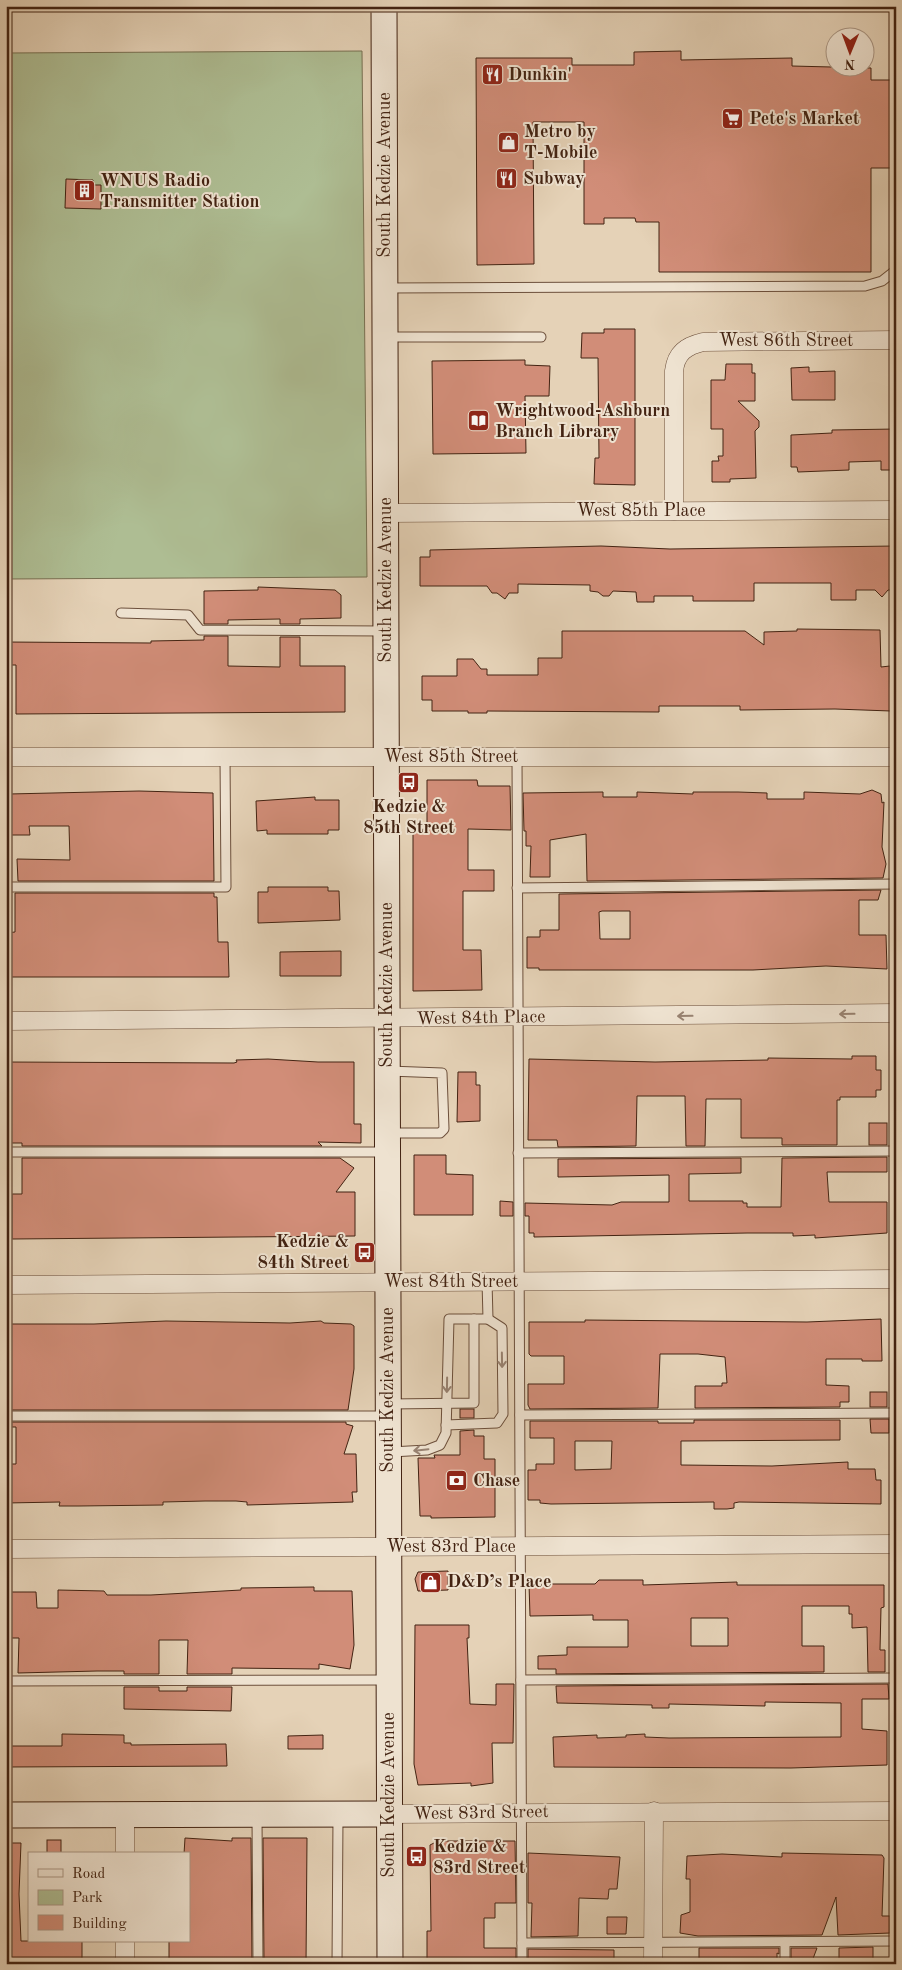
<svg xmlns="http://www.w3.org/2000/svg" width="902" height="1970" viewBox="0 0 902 1970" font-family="'Old Standard TT',serif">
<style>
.green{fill:#aebd93;stroke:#787052}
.building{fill:#d18d78;stroke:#432312;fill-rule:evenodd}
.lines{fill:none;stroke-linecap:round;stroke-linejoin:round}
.lane-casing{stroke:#6c4f3b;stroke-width:11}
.street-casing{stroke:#6c4f3b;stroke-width:19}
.secondary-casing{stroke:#432312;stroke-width:27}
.lane{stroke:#eee2d0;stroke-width:9}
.street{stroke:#eee2d0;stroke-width:18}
.secondary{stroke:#eee2d0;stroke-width:25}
.oneway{stroke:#988271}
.labels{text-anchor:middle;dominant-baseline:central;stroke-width:4;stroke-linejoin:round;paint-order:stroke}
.poi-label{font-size:18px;font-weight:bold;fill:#432312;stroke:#eee2d0;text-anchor:start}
.street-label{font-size:18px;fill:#432312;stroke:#eee2d0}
</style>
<rect width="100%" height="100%" fill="#e5d2b7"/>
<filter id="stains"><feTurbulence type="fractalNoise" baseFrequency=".004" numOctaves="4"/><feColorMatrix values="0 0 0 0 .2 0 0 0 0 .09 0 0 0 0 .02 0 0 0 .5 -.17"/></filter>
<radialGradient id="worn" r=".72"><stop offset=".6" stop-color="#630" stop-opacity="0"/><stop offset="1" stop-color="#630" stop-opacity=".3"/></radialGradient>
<polygon class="green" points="362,51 367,577 6,579 6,53"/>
<g class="building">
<polygon points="681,51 681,60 792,58 792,66 871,68 871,80 896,80 896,168 871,168 871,272 659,272 659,222 636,222 635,218 604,218 604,224 584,224 584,122 533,122 534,264 477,265 476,58 572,58 572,65 634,65 634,52"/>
<polygon points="66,179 93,180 93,185 101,185 101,209 65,208"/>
<polygon points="604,329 635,329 635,485 594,484 595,458 599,458 598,358 581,358 582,333 604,333"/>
<polygon points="525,360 525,365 550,366 549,396 525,396 526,453 433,454 432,361"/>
<polygon points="726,364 752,364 752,373 755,373 755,401 738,401 759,421 759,427 755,431 756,478 730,479 730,482 712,482 712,461 719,461 718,456 723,456 723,429 711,429 711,380 725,380"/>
<polygon points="809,367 809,372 835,371 835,400 792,400 791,368"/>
<polygon points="896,429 896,470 881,470 881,461 849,462 849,470 798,472 797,467 791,467 791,435 832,433 832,430"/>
<polygon points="601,546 670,549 895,546 895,590 888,590 882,597 875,590 856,590 856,600 831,600 831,583 754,583 754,601 693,601 693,596 654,596 654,602 637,602 636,592 613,591 609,596 603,596 598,592 590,591 590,585 518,584 518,593 509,593 505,599 497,593 492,593 487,586 420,586 420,557 430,557 430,550"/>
<polygon points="258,587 335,590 341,595 341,618 300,619 300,624 280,624 280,619 228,620 228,624 204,624 204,591 258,590"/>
<polygon points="797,629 880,630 881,667 890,666 891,711 835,709 740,710 740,706 659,706 659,712 487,711 487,713 468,713 468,711 432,711 432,700 422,700 422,676 457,676 457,659 473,659 481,669 487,669 487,675 538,675 538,658 562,658 562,631 745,631 764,645 764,632 797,631"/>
<polygon points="204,636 228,636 228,666 280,667 280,637 300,637 300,666 345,666 345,712 16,714 16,665 6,665 6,642 151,643 151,641 204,640"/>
<polygon points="427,780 477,780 478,786 510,786 511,830 468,829 468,870 494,870 494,891 463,891 463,950 481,950 482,990 413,991 413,832 427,832"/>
<polygon points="872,790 881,794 882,803 884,802 882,847 886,864 883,878 587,881 586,834 550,840 550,877 530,877 531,846 526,846 526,831 524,831 523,793 603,792 603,797 637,797 637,792 693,794 693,792 738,792 767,793 767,799 804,799 804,792 860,794"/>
<polygon points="139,791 213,793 214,881 18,881 17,859 70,860 69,826 29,826 30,835 9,835 9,794"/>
<polygon points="315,797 315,800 339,800 339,830 328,830 328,834 267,834 267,830 257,831 256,801"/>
<polygon points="268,887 328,887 328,891 339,891 340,920 258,923 258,892 268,892"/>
<path d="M881,890L878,900H859V935H886L887,969L826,966L753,970H539V968H527V937H540V930H559V894ZM602,911H630V939H600L599,912Z"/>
<polygon points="15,893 214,893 214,897 217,897 218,942 228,942 229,977 6,977 6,933 15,932"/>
<polygon points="341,951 341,976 280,976 280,952"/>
<polygon points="852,1056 876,1056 876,1070 881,1070 881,1090 876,1090 876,1097 840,1097 840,1100 837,1100 837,1145 782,1145 782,1138 741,1138 741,1099 706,1099 705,1146 686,1146 685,1096 637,1096 636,1146 558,1147 557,1140 528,1140 529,1059 655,1062 768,1060 768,1058 852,1059"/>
<polygon points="268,1059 318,1062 354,1062 354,1124 361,1124 361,1143 318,1142 322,1146 22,1146 22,1143 6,1143 6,1062 234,1063 237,1062 236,1060"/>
<polygon points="458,1072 476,1072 476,1085 480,1085 480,1121 457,1122"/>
<rect x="869" y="1123" width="18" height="22"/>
<polygon points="414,1155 446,1155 446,1174 473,1175 473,1215 414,1215"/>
<polygon points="887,1157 887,1172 827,1172 829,1202 887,1202 887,1233 815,1238 815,1235 793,1236 793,1233 747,1233 534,1237 534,1233 529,1233 529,1216 525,1216 525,1203 612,1205 621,1202 669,1202 669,1175 558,1177 558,1159 741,1158 741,1173 689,1174 689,1201 743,1201 743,1203 747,1203 747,1207 781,1207 782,1158"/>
<polygon points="22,1158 340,1158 354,1168 336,1192 355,1192 355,1236 12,1239 12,1194 22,1194"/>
<polygon points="500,1201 513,1202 513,1216 500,1216"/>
<polygon points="881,1319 882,1361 862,1361 862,1359 826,1359 826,1385 849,1386 849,1402 840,1402 840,1407 695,1408 695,1386 722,1386 722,1383 727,1383 725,1357 698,1354 660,1354 658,1408 530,1409 528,1405 528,1384 564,1384 564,1356 531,1356 529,1354 529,1322 585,1322 585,1320 807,1322"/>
<polygon points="166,1321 290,1323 321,1321 324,1323 351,1324 354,1326 354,1369 348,1410 6,1410 6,1324 94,1324"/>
<rect x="870" y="1392" width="17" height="15"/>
<rect x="460" y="1409" width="14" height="9"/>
<polygon points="870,1419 889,1419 889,1433 871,1433"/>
<path d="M694,1420H840V1440L681,1441V1465L772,1466L848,1462V1469H875L876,1480H881V1504L739,1502L734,1503V1508L727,1509H714V1502L551,1504L540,1503V1500H528V1470H536V1464H554V1438H530V1421H658V1423H694ZM575,1441H612L611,1469L575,1470Z"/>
<polygon points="6,1422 346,1422 346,1424 353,1426 344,1454 356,1454 357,1492 352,1492 353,1502 247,1505 247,1502 236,1501 205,1501 163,1502 163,1505 79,1506 59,1506 60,1502 6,1503 6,1464 16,1464 16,1427 6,1427"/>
<polygon points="474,1430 474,1436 484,1436 484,1459 495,1459 495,1517 431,1518 431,1516 420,1516 418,1458 435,1458 434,1455 460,1455 460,1431"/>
<polygon points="448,1571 448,1590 418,1591 415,1579 418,1572"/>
<path d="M599,1580H643V1585L737,1582V1585H884V1607L881,1608L880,1650H885V1672H868L867,1627L852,1628V1614H849V1606H802V1646H824V1672L556,1674V1669H538V1656L567,1655V1647H628V1620H593V1615L530,1616L529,1584H595ZM691,1618H728V1646H691Z"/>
<polygon points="314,1587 314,1591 352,1591 354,1645 350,1669 319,1664 319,1669 232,1668 232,1674 187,1674 188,1640 159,1640 159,1674 124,1674 124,1671 97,1671 18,1673 19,1638 6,1638 6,1592 36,1592 37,1608 58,1608 58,1590 104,1591 107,1595 151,1595 241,1590 241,1588"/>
<polygon points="415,1625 469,1625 469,1638 467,1638 470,1704 496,1705 496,1684 514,1684 513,1743 492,1743 493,1783 471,1786 471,1783 418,1785 414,1764"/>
<polygon points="888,1684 889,1699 862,1699 862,1729 887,1731 887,1765 791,1768 554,1767 553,1737 597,1735 597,1738 626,1737 626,1735 645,1734 645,1737 669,1738 841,1737 841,1703 765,1702 765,1706 669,1704 669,1708 652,1708 652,1705 557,1703 556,1686"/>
<polygon points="124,1687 159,1687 159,1691 187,1691 187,1687 232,1687 231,1711 124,1709"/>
<polygon points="62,1734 124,1735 124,1743 131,1743 131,1745 226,1744 227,1766 6,1767 6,1746 62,1746"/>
<polygon points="323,1735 323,1749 288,1749 288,1736"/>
<polygon points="185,1838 232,1841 232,1838 251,1838 252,1964 169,1964 169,1941 189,1941 189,1854 184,1854"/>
<polygon points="263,1838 307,1838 306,1964 264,1964"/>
<rect x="47" y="1840" width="14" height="14"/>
<polygon points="438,1841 515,1841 516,1903 495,1903 495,1918 484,1918 484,1948 516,1948 516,1964 427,1964 427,1931 431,1931 430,1845"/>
<polygon points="6,1843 21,1843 19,1894 21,1941 82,1941 82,1964 6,1964"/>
<polygon points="528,1853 620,1857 617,1889 609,1889 608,1899 579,1898 578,1936 531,1937 532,1903 528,1903"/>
<polygon points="782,1853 882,1855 884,1858 882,1916 890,1916 890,1933 838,1935 836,1897 822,1935 698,1936 680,1933 681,1915 690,1912 690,1879 686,1879 687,1856 722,1854 782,1857"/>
<polygon points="607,1917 627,1917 626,1934 607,1934"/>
<polygon points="873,1947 873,1964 848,1964 848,1961 839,1961 839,1948"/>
<polygon points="699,1948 779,1948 779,1954 777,1953 777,1964 699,1964"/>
<polygon points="791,1948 817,1948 811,1964 791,1958"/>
<polygon points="528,1949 614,1950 614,1964 528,1964"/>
</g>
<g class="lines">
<defs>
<g id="lane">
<polyline points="386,288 865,286 882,281 896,270"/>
<polyline points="386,337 541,337"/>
<polyline points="121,613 188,615 200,630 383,631"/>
<polyline points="517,757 522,1964"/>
<polyline points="6,887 226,887 225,757"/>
<polyline points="517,888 896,884"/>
<polyline points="388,1133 440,1133 444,1129 442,1073 389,1071"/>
<polyline points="6,1152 386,1152"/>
<polyline points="518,1153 896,1151"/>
<polyline points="389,1404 474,1403 474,1319"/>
<polyline points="520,1415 896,1413"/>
<polyline points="6,1416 387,1416"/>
<polyline points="446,1425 497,1423 503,1414 502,1328 488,1319"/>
<polyline points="391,1452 427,1450 440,1445 446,1433 449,1319 488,1319 487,1281"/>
<polyline points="521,1680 896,1678"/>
<polyline points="6,1681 388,1680"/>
<polyline points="257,1817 258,1964"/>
<polyline points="785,1942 785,1964"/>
<polyline points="522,1943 896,1941"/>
<polyline points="337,1964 338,1817"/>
</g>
<g id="street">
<path d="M674,511V371C676,353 686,346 703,342L896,340"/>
<polyline points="386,513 896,510"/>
<polyline points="6,757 896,757"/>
<polyline points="6,1021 896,1013"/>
<polyline points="6,1285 896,1279"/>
<polyline points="6,1549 896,1544"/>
<polyline points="389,1814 896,1811"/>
<polyline points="125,1815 125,1854"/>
<polyline points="125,1941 125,1964"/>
<polyline points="653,1964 654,1811"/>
</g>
<g id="secondary">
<polyline points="384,6 390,1964"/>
<polyline points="6,1815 389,1814"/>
</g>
</defs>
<use href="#lane" class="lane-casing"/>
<use href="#street" class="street-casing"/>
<use href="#secondary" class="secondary-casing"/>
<use href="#lane" class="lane"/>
<use href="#street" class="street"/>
<use href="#secondary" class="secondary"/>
</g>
<defs><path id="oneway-shaft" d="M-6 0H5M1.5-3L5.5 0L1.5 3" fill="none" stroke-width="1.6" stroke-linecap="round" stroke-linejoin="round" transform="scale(1.25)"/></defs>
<g class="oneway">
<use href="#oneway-shaft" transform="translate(847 1014) rotate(179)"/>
<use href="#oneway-shaft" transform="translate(685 1016) rotate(179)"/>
<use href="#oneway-shaft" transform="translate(502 1360) rotate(89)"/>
<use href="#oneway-shaft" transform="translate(447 1385) rotate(91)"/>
<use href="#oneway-shaft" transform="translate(421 1450) rotate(174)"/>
</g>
<defs>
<symbol id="restaurant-square" viewBox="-11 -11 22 22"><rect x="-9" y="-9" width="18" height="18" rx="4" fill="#8f2418" stroke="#eee2d0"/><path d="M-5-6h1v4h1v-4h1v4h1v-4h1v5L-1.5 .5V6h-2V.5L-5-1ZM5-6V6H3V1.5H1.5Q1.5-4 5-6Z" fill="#fff"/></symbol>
<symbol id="supermarket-square" viewBox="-11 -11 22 22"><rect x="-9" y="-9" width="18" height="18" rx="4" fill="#8f2418" stroke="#eee2d0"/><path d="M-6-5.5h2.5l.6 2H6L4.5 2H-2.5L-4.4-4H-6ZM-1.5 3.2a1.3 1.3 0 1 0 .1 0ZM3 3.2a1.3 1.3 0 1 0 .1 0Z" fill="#fff"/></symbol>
<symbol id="shop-square" viewBox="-11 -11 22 22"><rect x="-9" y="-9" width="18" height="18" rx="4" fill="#8f2418" stroke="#eee2d0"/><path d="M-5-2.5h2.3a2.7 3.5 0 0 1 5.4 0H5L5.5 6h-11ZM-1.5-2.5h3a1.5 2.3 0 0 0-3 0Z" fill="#fff"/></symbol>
<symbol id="building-square" viewBox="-11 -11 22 22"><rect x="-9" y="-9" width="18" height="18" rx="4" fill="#8f2418" stroke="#eee2d0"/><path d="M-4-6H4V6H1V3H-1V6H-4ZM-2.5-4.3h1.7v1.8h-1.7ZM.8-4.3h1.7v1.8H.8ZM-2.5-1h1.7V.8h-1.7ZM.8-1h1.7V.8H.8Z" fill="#fff"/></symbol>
<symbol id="library-square" viewBox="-11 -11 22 22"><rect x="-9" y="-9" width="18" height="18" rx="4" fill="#8f2418" stroke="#eee2d0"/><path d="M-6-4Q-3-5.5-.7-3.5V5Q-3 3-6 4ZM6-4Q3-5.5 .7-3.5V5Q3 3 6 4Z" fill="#fff"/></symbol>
<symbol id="bus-square" viewBox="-11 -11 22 22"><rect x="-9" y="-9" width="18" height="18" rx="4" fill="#8f2418" stroke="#eee2d0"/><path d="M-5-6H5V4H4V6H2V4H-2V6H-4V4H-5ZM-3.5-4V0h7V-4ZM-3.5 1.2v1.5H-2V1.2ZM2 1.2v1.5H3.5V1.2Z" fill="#fff"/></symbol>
<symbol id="bank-square" viewBox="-11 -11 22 22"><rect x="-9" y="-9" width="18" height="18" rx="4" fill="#8f2418" stroke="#eee2d0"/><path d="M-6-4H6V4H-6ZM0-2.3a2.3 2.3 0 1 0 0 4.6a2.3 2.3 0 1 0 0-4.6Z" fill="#fff"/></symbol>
</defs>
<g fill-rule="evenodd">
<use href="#restaurant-square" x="480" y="62" width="25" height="25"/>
<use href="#supermarket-square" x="720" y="106" width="25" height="25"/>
<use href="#shop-square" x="496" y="130" width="25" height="25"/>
<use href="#restaurant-square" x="494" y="166" width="25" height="25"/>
<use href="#building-square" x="72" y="178" width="25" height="25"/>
<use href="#library-square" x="466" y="408" width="25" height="25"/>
<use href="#bus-square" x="396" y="770" width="25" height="25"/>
<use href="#bus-square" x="352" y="1240" width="25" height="25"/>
<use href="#bank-square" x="444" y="1468" width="25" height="25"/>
<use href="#shop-square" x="418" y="1570" width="25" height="25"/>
<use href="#bus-square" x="404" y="1844" width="25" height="25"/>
</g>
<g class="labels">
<g class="poi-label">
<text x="508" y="75">Dunkin'</text>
<text x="749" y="119">Pete's Market</text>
<text x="524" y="132">Metro by<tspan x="524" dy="21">T-Mobile</tspan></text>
<text x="523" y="179">Subway</text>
<text x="100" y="181">WNUS Radio<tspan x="100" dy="21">Transmitter Station</tspan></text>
<text x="495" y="411">Wrightwood-Ashburn<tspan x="495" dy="21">Branch Library</tspan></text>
<text x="409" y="807" text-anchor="middle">Kedzie &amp;<tspan x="409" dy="21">85th Street</tspan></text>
<text x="349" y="1242" text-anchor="end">Kedzie &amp;<tspan x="349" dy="21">84th Street</tspan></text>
<text x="473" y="1481">Chase</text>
<text x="447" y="1582">D&amp;D’s Place</text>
<text x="433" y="1847">Kedzie &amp;<tspan x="433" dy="21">83rd Street</tspan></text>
</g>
<g class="street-label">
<text transform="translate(385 175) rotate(-90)">South Kedzie Avenue</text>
<text x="786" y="341">West 86th Street</text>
<text x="641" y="511">West 85th Place</text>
<text transform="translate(386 580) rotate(-90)">South Kedzie Avenue</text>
<text x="451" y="757">West 85th Street</text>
<text transform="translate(387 985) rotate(-90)">South Kedzie Avenue</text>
<text transform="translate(481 1018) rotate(-1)">West 84th Place</text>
<text x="451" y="1282">West 84th Street</text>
<text transform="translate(388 1390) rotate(-90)">South Kedzie Avenue</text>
<text x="451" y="1547">West 83rd Place</text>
<text transform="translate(389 1795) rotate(-90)">South Kedzie Avenue</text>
<text transform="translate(481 1813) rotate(-1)">West 83rd Street</text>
</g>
</g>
<rect width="902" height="1970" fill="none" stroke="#e5d2b7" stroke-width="25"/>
<rect x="8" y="8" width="887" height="1955" fill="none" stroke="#432312" stroke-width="2.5"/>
<rect x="12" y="12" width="877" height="1945" fill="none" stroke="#432312"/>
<rect x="28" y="1852" width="162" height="90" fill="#eee2d0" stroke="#aa9684"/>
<rect x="38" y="1869" width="25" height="8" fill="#eee2d0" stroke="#aa9684"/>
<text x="72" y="1878" font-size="15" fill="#432312">Road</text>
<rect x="38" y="1890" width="25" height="15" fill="#aebd93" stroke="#aa9684"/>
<text x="72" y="1902" font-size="15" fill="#432312">Park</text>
<rect x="38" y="1915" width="25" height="15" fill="#d18d78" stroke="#aa9684"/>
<text x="72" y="1928" font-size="15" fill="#432312">Building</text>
<g transform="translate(850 52) rotate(181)"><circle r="24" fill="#eee2d0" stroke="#aa9684"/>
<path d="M0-4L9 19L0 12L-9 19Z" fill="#8f2418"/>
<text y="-8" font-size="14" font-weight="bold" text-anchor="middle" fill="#432312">N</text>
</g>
<rect width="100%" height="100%" filter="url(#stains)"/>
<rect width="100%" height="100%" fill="url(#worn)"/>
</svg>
